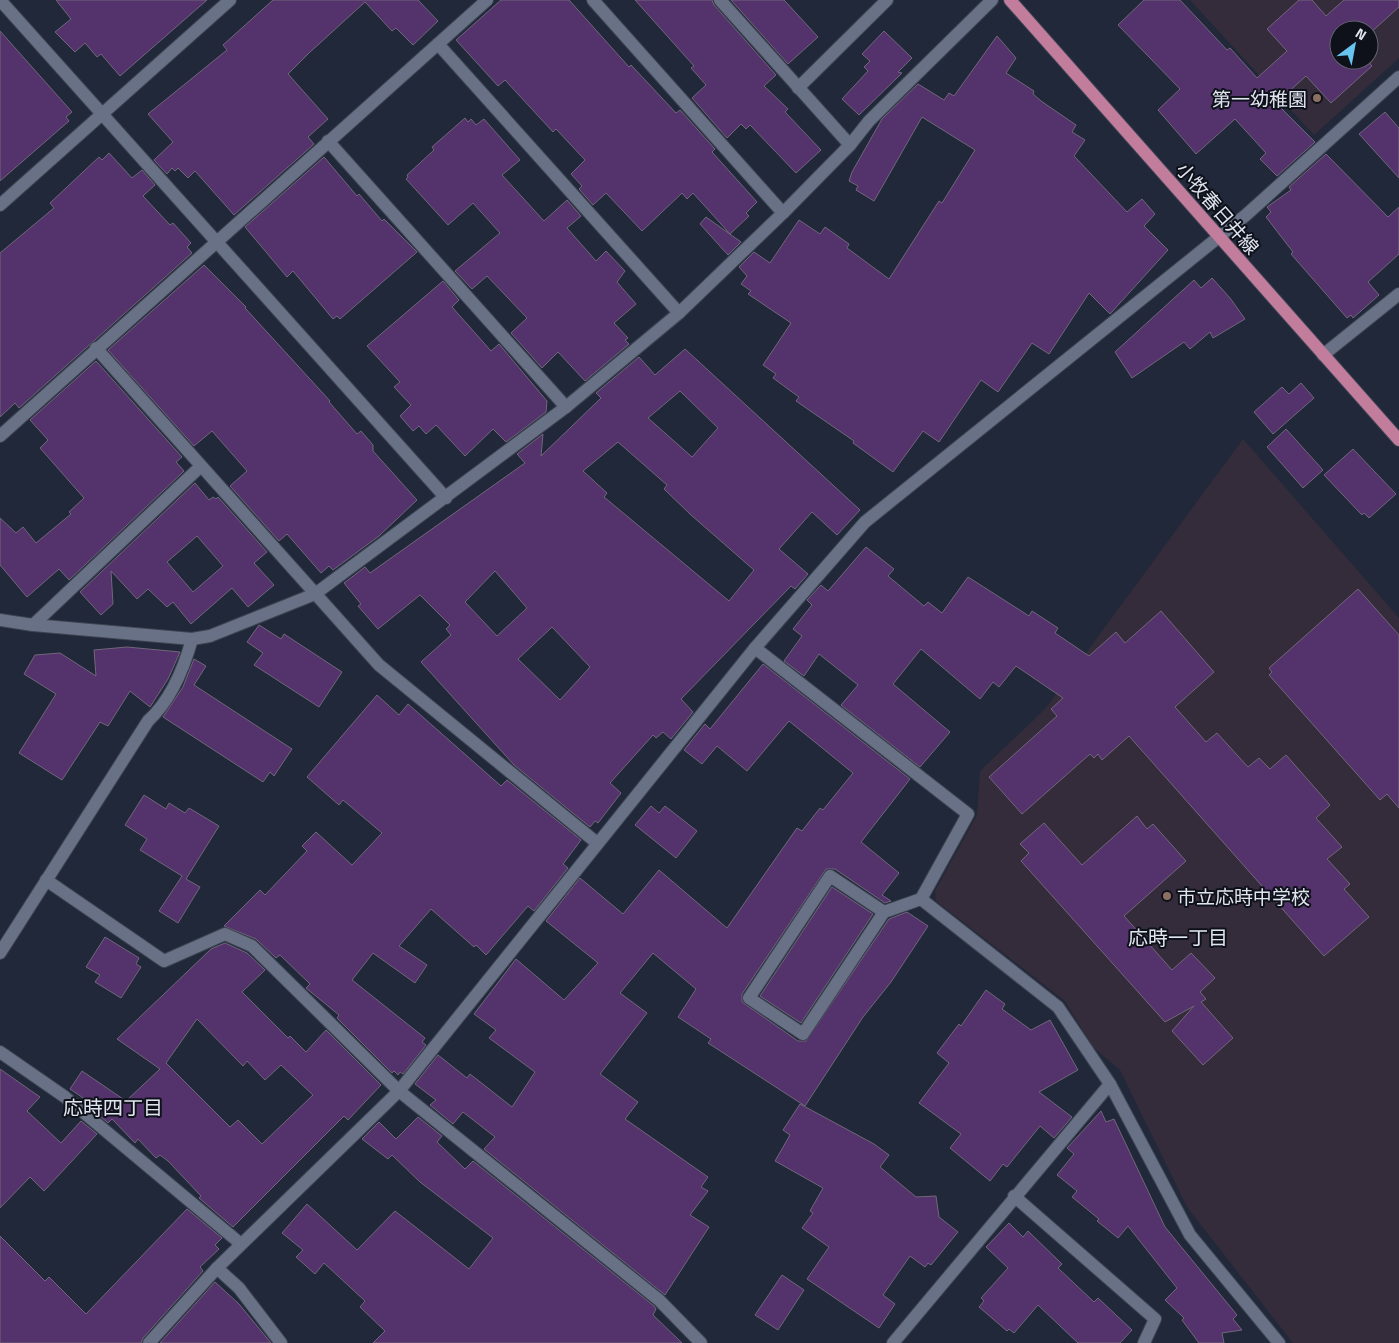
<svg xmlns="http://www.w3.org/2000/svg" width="1399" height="1343" viewBox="0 0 1399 1343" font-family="'Titillium Web','Noto Sans JP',sans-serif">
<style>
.education{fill:#352c3b;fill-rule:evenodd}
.building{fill:#54326c;stroke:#71677a;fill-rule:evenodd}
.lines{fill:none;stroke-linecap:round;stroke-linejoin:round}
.minor-casing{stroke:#3d4452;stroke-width:14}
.major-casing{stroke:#3d4452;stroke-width:14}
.minor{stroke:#687185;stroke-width:12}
.major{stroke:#c27d9d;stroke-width:12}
.education-dot{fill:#8d6e63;stroke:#0e1119;stroke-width:2}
.labels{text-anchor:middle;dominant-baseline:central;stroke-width:4;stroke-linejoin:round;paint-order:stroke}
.poi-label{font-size:19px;fill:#dfe4ef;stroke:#0e1119;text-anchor:end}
.street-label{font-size:19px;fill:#dfe4ef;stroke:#0e1119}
.neighbourhood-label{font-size:20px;fill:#dfe4ef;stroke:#0e1119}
</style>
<rect width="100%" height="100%" fill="#202839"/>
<g class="education">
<path d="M1190,0H1399V58L1314,135ZM1339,30H1369V60H1339Z"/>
<polygon points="1243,439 1399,618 1399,1343 1293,1343 1187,1207 1120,1070 1093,1047 1065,1001 936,901 935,891 977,815 980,771 1045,709"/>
</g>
<g class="building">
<polygon points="56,0 207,0 120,76 101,54 97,57 85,43 75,52 55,32 71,19"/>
<polygon points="273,0 418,0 438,21 413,45 396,28 392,31 365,2 309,53 288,74 328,119 308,137 314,144 234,215 195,171 188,178 178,168 175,171 172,168 167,174 154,160 173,142 148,114 227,50 223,45"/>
<polygon points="501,0 569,0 629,67 631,65 676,113 680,110 715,149 712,152 757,202 746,213 749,216 730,234 693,193 687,199 682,193 642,231 606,193 593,205 579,189 582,186 571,174 585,160 556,129 553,132 505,80 498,86 456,40"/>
<polygon points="635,0 712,0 714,5 776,75 764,86 788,109 785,112 821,150 796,173 750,125 746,129 741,124 727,138 692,98 706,85 691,68 694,66"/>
<polygon points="731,0 784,0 818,37 788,64"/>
<polygon points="1144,0 1180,0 1227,50 1230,48 1257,78 1287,51 1267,29 1299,0 1312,0 1326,16 1344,0 1399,0 1399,7 1369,34 1369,30 1339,30 1339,60 1367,60 1372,66 1331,103 1306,76 1276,103 1315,142 1277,176 1260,159 1266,153 1235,119 1196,154 1158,110 1180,89 1118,25"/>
<polygon points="0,31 72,112 66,117 69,121 0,181"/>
<polygon points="884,31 912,58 898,72 902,73 859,115 842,99 868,71 864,67 870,61 862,54"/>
<polygon points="997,36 1016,58 1006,73 1034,91 1033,94 1041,101 1076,125 1072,132 1085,140 1074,156 1127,212 1142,199 1155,214 1144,226 1168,250 1110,314 1089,293 1049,354 1032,343 998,392 981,380 939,442 923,431 893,472 853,443 854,441 796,401 799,397 773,378 776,374 763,365 791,323 748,294 751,291 741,284 747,276 739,267 754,252 770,263 799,220 820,234 825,227 849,244 847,248 889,279 939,201 942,203 975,150 922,117 874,201 856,190 858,186 849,181 852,172 882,119 918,84 944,100 949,93 954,96"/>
<polygon points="1385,112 1399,128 1399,178 1359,134"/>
<polygon points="465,118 468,122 471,119 476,125 484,119 520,160 502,175 544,221 567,200 581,216 567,228 596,261 606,251 625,271 617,282 636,304 614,323 628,338 625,340 629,344 585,381 558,352 542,368 511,333 527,318 487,276 472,289 455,271 500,233 473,203 448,225 406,179 408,177 407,175 434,150 432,147"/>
<polygon points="109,153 132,178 142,170 155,185 143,196 170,225 173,223 191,243 187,247 192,253 19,408 15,403 0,417 0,253 54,208 50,203 99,157 102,160"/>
<polygon points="1326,154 1388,217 1399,207 1399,254 1368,282 1379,295 1353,318 1351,315 1347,318 1291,254 1293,252 1266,217 1271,212 1267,207 1291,190 1289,187"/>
<polygon points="324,157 357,196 359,194 382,221 384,219 417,252 340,319 337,316 333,319 293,271 287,277 245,227"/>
<polygon points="706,217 741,242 728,255 700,224"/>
<polygon points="204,265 246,307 245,308 330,401 329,402 357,434 361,431 373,445 373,451 417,500 379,536 333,570 329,566 321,573 287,534 279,541 230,486 247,471 212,431 194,446 108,350"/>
<polygon points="1212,278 1230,298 1245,319 1213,338 1210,332 1190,349 1184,342 1132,378 1115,352 1194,280 1201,288"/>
<polygon points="443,281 459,300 452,307 491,351 499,344 547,401 546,412 506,442 493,429 465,456 436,425 426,434 419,426 413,431 400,416 411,405 394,387 400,382 367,346"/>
<path d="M685,349L860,510L837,535L812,512L779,549L808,574L795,589L791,586L681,699L693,712L671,739L663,732L656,738L653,735L610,783L621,793L598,823L595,821L590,827L514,765L421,662L451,635L446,629L450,625L420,595L378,629L358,606L361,604L344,583L365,567L370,573L525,463L517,454L543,434L541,456L601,398L596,393L639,357L655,375ZM680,391L718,428L692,457L648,418ZM618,442L667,485L664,489L691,515L754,570L729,601L604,497L607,493L583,471ZM495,571L527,608L497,636L465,602ZM552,627L590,667L560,700L518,659Z"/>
<polygon points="96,361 182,457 176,462 184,471 69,580 59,569 27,597 0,565 0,518 16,533 23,527 36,543 71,514 69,512 84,498 40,448 48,440 30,420"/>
<polygon points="1301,383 1314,398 1273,434 1254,412 1282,387 1289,394"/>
<polygon points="1286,429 1323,470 1303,488 1267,447"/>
<polygon points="1353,449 1396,494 1369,518 1364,513 1362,515 1324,475"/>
<path d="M195,483L209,500L213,497L216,499L218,497L267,552L254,563L274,585L248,607L232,588L191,624L173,602L167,607L148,589L137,599L111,571L113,604L101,615L80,592ZM197,536L223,566L193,592L167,562Z"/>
<polygon points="866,547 894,569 888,576 924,606 928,602 942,613 968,577 1029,616 1032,611 1058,628 1055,633 1089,656 1116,632 1125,643 1161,611 1214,672 1175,707 1206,742 1217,733 1248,767 1259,758 1270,769 1286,755 1330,805 1316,818 1342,847 1327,859 1350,884 1344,889 1369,917 1324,956 1129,736 1102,760 1098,754 1094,758 1090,754 1022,814 989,777 1057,716 1051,709 1063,698 1016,666 999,687 993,682 980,699 921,649 893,684 950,732 920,767 841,705 858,685 819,654 804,676 784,661 802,636 793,629 812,605 807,600 821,585 828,591"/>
<polygon points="1358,589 1399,635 1399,808 1387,794 1380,800 1269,675 1272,672 1269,668"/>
<polygon points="259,625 281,639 284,634 342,672 319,707 254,665 263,653 247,642"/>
<polygon points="127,647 180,652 168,679 150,707 130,691 108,726 100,722 62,780 19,753 56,694 24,674 35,655 60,653 96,676 94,650"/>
<polygon points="194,659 206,666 194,685 292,749 274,776 270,772 263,782 163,717 183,687"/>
<polygon points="763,664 910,779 861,842 899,873 882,895 891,901 885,903 835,869 826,869 742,994 742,1002 798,1041 806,1041 889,919 907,912 928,926 891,982 863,1017 805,1106 708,1043 711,1039 678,1017 696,989 653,953 620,993 647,1013 600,1074 638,1102 625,1119 708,1177 701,1187 708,1191 690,1215 709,1227 665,1295 484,1149 495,1137 463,1112 453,1124 430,1105 436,1100 415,1084 438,1055 467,1078 470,1074 512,1107 535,1072 489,1038 496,1030 474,1014 516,959 564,1000 598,963 546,921 580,878 623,914 659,870 727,928 797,828 802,831 820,808 823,810 853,773 789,721 747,771 717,746 702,764 684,750 705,724 710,729"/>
<polygon points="377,695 399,715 408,704 501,786 507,780 581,840 563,864 568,868 534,911 528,906 486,955 476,945 474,947 431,909 399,946 427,965 415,983 373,953 352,980 425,1038 422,1042 426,1045 403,1074 400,1072 398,1075 394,1071 392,1073 337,1018 339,1015 306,988 310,984 280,955 276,958 256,939 224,926 260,890 265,895 307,851 302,846 316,832 352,865 382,833 343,800 339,805 307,777"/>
<polygon points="144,795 166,809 169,803 185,813 189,808 219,826 186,879 200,887 178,923 159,911 182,876 140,850 147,839 125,825"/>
<polygon points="651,806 659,813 665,806 697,831 676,858 635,825"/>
<polygon points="1137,816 1147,829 1153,824 1186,861 1124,916 1172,970 1191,953 1215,978 1200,992 1206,999 1201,1002 1233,1038 1203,1065 1172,1031 1194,1006 1165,1022 1021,861 1029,853 1020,844 1044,823 1082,865"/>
<polygon points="832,887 873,914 801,1023 760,996"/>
<polygon points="105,937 139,958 136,964 141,967 121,998 95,982 100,975 86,967"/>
<path d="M225,943L247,953L265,970L242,992L288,1038L290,1036L306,1052L326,1030L381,1085L348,1120L344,1116L233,1227L199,1198L201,1196L168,1161L160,1155L156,1158L138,1139L135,1143L112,1119L108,1123L92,1109L95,1106L70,1089L82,1071L126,1101L160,1069L117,1039L211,949ZM197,1019L243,1066L247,1061L265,1080L281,1065L313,1095L262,1144L238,1120L230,1127L166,1063Z"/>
<polygon points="986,990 1005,1004 1002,1009 1031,1030 1050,1020 1078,1070 1039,1092 1072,1117 1054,1138 1040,1126 1007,1167 1003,1164 990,1181 950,1148 961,1134 919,1103 949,1063 937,1053 959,1024 961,1026"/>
<polygon points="0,1069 40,1097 27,1111 61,1143 81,1121 97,1134 44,1191 30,1177 0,1208"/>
<polygon points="800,1104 874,1144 889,1155 880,1167 916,1197 936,1196 939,1217 958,1232 931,1265 928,1263 925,1267 910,1256 883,1295 895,1304 879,1328 807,1279 829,1247 802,1228 813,1213 810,1211 823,1188 775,1161 790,1135 783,1130"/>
<polygon points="1101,1111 1106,1122 1114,1119 1165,1227 1237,1315 1233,1319 1242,1330 1222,1333 1224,1343 1199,1343 1182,1320 1184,1318 1165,1300 1177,1288 1128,1226 1118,1238 1097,1221 1099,1219 1072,1197 1077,1191 1057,1175 1074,1154 1067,1148"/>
<polygon points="418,1117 442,1136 437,1142 465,1169 473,1161 654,1306 656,1309 653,1315 682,1343 373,1343 385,1331 360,1307 365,1301 324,1263 315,1274 296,1257 303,1250 282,1233 307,1204 357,1250 395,1211 469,1269 493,1238 420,1182 392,1155 388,1159 362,1139 379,1122 396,1139"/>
<polygon points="187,1209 222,1238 215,1245 219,1249 200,1267 203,1271 143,1338 141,1343 0,1343 0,1236 45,1281 49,1277 86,1314"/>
<polygon points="1009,1223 1023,1237 1028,1231 1062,1264 1058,1268 1094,1302 1098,1298 1132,1330 1120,1343 1078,1343 1038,1305 1014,1333 1009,1329 1007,1331 979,1307 984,1301 981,1298 1008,1268 986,1247"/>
<polygon points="782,1275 804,1290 778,1330 755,1315"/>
<polygon points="215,1282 239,1304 271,1343 160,1343"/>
</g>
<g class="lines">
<defs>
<g id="minor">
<polyline points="0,0 446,498"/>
<polyline points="593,0 783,213"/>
<polyline points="720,0 850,145"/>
<polyline points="438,44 679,313"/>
<polyline points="798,88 887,0"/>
<polyline points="328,141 566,407"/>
<polyline points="0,205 230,0"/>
<polyline points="96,348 379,665 597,843"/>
<polyline points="1323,355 1399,294"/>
<polyline points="0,436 487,0"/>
<polyline points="0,620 33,625 192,639 210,636 315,594 566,407 679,313 783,213 850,145 869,121 992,0"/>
<polyline points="33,625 201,466"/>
<polyline points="755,648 968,814 921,899 1058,1007 1110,1084 1190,1235 1279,1343"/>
<polyline points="46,880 164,961 225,934 252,946 399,1091 659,1300 701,1343"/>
<polyline points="884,912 830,876 749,998 803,1034 884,912 921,899"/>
<path d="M0,953L148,721C171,700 184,668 192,639"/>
<polyline points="0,1052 65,1097 241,1244"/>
<polyline points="1014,1196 1155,1319 1144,1343"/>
<polyline points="217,1268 239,1288 281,1343"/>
<polyline points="149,1343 217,1268 399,1091 755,648 865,522 1246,215 1399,77"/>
<polyline points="893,1343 1110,1084"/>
</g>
<polyline id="major" points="1010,0 1399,440"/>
</defs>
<use href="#minor" class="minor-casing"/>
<use href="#major" class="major-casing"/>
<use href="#minor" class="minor"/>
<use href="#major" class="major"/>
</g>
<g class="education-dot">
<circle cx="1317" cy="98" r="5"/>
<circle cx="1167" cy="896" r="5"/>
</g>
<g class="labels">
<g class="poi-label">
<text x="1307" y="98">第一幼稚園</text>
<text x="1177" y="896" text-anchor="start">市立応時中学校</text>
</g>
<g class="street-label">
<text transform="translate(1218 208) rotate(49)">小牧春日井線</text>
</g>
<g class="neighbourhood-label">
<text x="1178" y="937">応時一丁目</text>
<text x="113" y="1107">応時四丁目</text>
</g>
</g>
<g transform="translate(1354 45) rotate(32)"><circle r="24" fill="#0e1119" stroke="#62656f"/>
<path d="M0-4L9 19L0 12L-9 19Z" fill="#66c4ef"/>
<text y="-8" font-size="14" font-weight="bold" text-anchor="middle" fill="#dfe4ef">N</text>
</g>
</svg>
